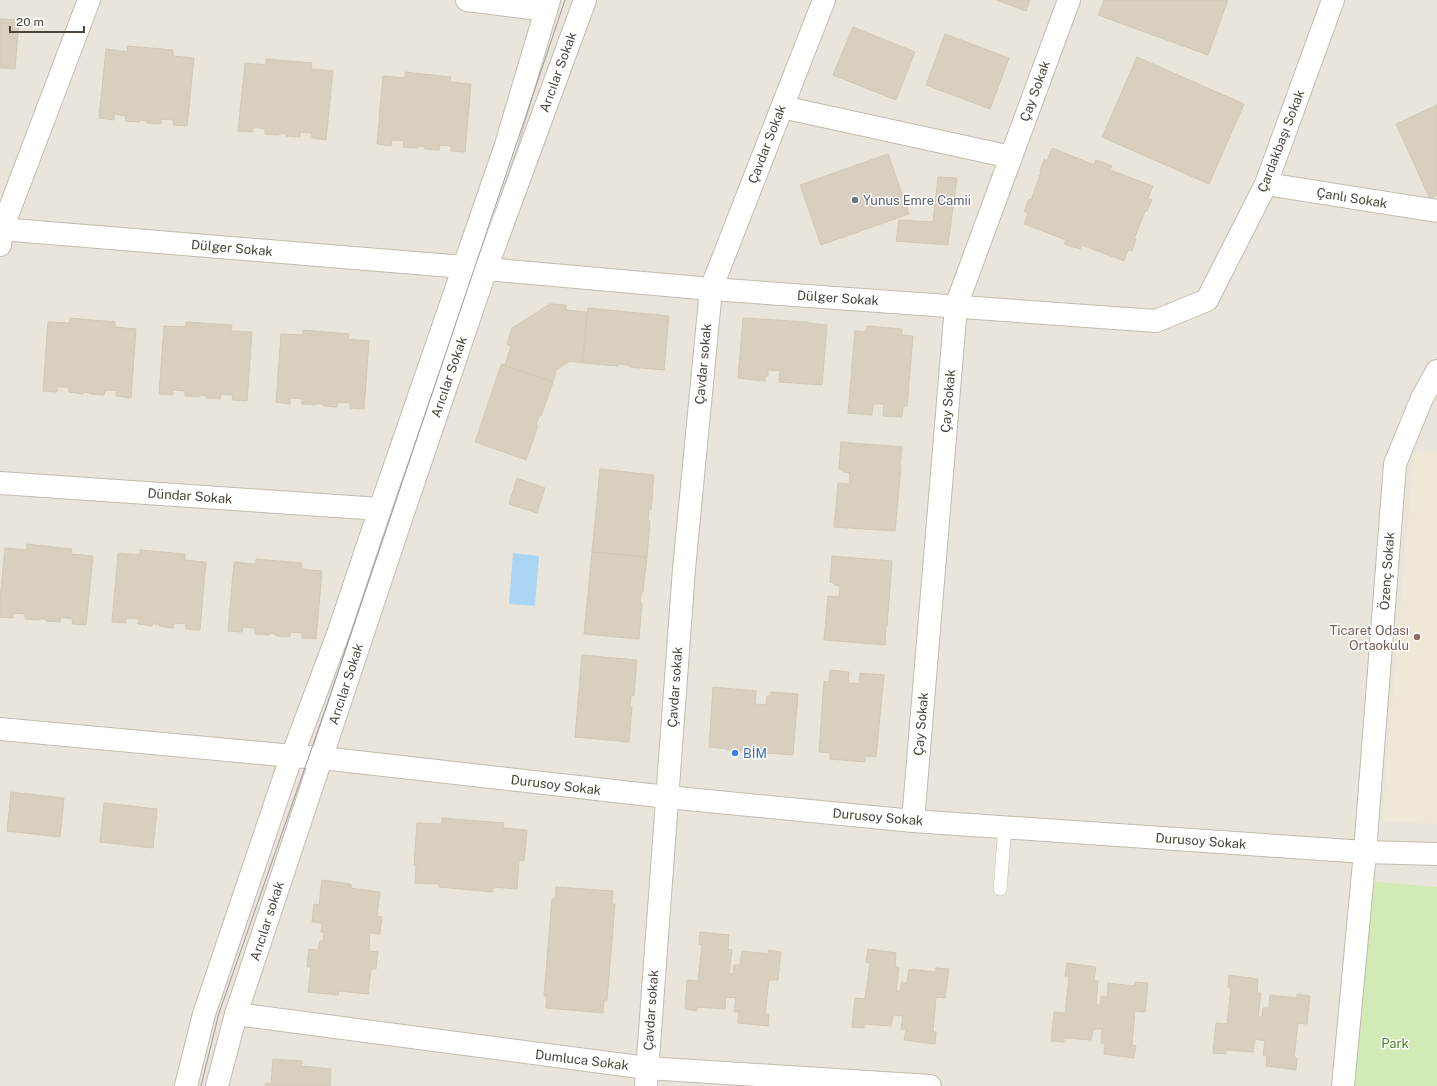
<svg xmlns="http://www.w3.org/2000/svg" width="1437" height="1086" viewBox="0 0 1437 1086" font-family="'Public Sans',sans-serif">
<style>
.residential{fill:#eae5da}
.education{fill:#efe8d6}
.green{fill:#d2eab5}
.water{fill:#a9d4f2}
.building{fill:#d8cfc1;stroke:#d3c7b4}
.lines{fill:none;stroke-linecap:round;stroke-linejoin:round}
.service-casing{stroke:#c2bbae;stroke-width:14}
.minor-casing{stroke:#c2bbae;stroke-width:24}
.service{stroke:#fff;stroke-width:13}
.minor{stroke:#fff;stroke-width:22}
.tram{stroke:#9a9a9a;stroke-width:1}
.worship-dot{fill:#6b7280;stroke:#fff;stroke-width:1.5}
.education-dot{fill:#8d6e63;stroke:#fff;stroke-width:1.5}
.shop-dot{fill:#3f7fe0;stroke:#fff;stroke-width:1.5}
.labels{text-anchor:middle;dominant-baseline:central;stroke-width:3;stroke-linejoin:round;paint-order:stroke}
.street-label{font-size:13px;fill:#4b4439;stroke:#fff}
.worship-label{font-size:13px;fill:#5b616d;stroke:#fff;text-anchor:start}
.education-label{font-size:13px;fill:#785e54;stroke:#fff;text-anchor:end}
.shop-label{font-size:13px;fill:#366cbe;stroke:#fff;text-anchor:start}
.park-label{font-size:13px;fill:#4a7f2a;stroke:#fff}
</style>
<rect width="100%" height="100%" fill="#f6f3ec"/>
<rect class="residential" x="0" y="0" width="1437" height="1086"/>
<polygon class="education" points="1414,451 1437,453 1437,824 1382,821"/>
<polygon class="green" points="1368,881 1437,887 1437,1086 1350,1086"/>
<polygon class="water" points="513,553 539,556 535,606 509,604"/>
<g class="building">
<polygon points="996,0 1030,0 1026,11"/>
<polygon points="1104,0 1228,0 1208,55 1098,15"/>
<polygon points="0,19 19,20 15,69 0,68"/>
<polygon points="853,27 915,52 896,100 833,75"/>
<polygon points="945,34 1009,58 990,109 926,85"/>
<polygon points="128,46 173,50 173,56 194,58 187,126 173,125 173,120 161,119 161,124 147,123 147,121 140,120 140,122 125,121 126,116 114,114 114,120 99,118 106,49 127,52"/>
<polygon points="1137,57 1244,104 1209,184 1102,137"/>
<polygon points="266,59 312,63 311,69 333,71 326,140 312,138 312,133 300,132 300,137 286,136 286,134 279,133 279,135 265,134 265,129 253,127 253,132 238,131 245,63 266,65"/>
<polygon points="405,72 451,77 450,82 471,84 465,152 451,151 451,146 440,145 439,150 425,149 425,147 418,146 418,148 403,147 404,141 392,140 391,146 377,144 383,76 405,78"/>
<polygon points="1437,105 1437,195 1430,199 1396,124"/>
<polygon points="1052,148 1094,165 1096,160 1112,166 1110,170 1153,186 1148,198 1152,200 1147,211 1145,211 1134,239 1136,239 1132,251 1128,250 1124,261 1082,245 1080,249 1064,244 1066,240 1024,224 1028,213 1024,211 1029,199 1031,200 1041,172 1040,171 1044,159 1047,161"/>
<polygon points="888,154 909,214 821,245 800,185"/>
<polygon points="938,177 957,178 948,245 896,241 899,220 933,222"/>
<polygon points="550,304 566,305 566,310 587,312 582,363 570,361 556,370 553,382 501,364 505,365 511,346 507,344 512,328"/>
<polygon points="588,308 669,316 664,370 629,367 629,365 618,364 618,366 583,363"/>
<polygon points="70,318 115,322 115,327 136,329 131,398 116,396 117,391 105,390 104,395 90,394 90,393 83,392 83,394 69,392 69,387 57,387 57,392 43,391 48,322 69,323"/>
<polygon points="743,318 808,322 808,323 827,325 822,385 779,382 780,371 768,370 768,376 765,376 765,381 738,378"/>
<polygon points="186,322 232,325 231,331 252,332 247,401 232,400 233,395 221,394 220,399 206,398 206,396 199,395 199,397 185,396 185,391 173,390 173,395 159,394 164,326 186,327"/>
<polygon points="867,326 902,329 902,335 913,336 907,406 903,406 902,417 883,416 884,404 873,404 872,415 848,413 855,331 866,332"/>
<polygon points="303,330 349,334 348,339 369,341 364,409 350,408 350,403 338,402 337,407 324,406 323,404 316,404 316,405 302,404 302,399 290,398 290,404 276,402 281,334 303,335"/>
<polygon points="501,365 553,382 541,416 540,415 536,425 538,426 526,460 475,442"/>
<polygon points="841,442 902,447 900,465 901,466 895,531 834,527 838,483 849,484 850,473 843,472 843,470 839,469"/>
<polygon points="600,469 654,475 651,510 649,510 648,521 650,521 647,557 592,552"/>
<polygon points="517,478 545,488 537,513 509,504"/>
<polygon points="27,544 72,549 71,554 93,556 86,625 72,624 73,619 61,617 60,622 46,621 46,619 39,619 39,620 25,619 25,614 13,613 13,618 0,617 0,599 5,548 26,550"/>
<polygon points="140,550 185,554 185,560 206,562 200,630 186,629 186,624 174,623 173,628 159,626 159,624 153,624 152,626 138,624 139,619 126,618 126,623 112,622 118,553 140,555"/>
<polygon points="592,552 647,557 643,592 641,592 640,603 642,603 639,639 584,634"/>
<polygon points="832,556 892,561 887,626 886,626 885,645 824,640 828,596 839,597 840,586 834,585 834,583 830,582"/>
<polygon points="256,559 302,563 301,569 322,571 316,639 302,638 302,633 290,632 290,637 276,636 276,634 269,633 269,635 255,634 255,628 243,627 242,632 228,631 234,562 256,564"/>
<polygon points="582,655 637,660 634,696 631,695 630,707 632,707 629,742 575,737"/>
<polygon points="830,670 849,672 848,683 859,684 860,673 884,675 876,757 865,756 865,762 830,759 830,753 819,752 824,681 829,682"/>
<polygon points="713,687 756,691 755,704 766,705 767,696 771,696 771,692 798,694 793,755 727,750 728,749 709,747"/>
<polygon points="11,792 64,798 60,837 7,831"/>
<polygon points="104,803 157,809 153,848 100,842"/>
<polygon points="442,818 504,823 503,828 527,830 524,861 519,860 517,889 493,887 493,892 439,887 439,884 415,883 416,865 414,865 417,823 442,824"/>
<polygon points="322,880 351,884 351,888 380,892 377,916 382,917 380,934 370,933 369,951 378,952 376,969 371,969 368,994 339,991 338,995 308,992 311,967 307,967 309,949 318,950 320,941 323,941 324,933 321,932 322,923 312,922 314,904 319,905"/>
<polygon points="556,887 613,891 612,904 615,904 607,1000 604,1000 603,1013 546,1008 547,996 544,996 552,899 555,899"/>
<polygon points="700,932 729,935 728,949 732,950 729,973 733,974 734,965 740,965 742,951 768,954 769,950 781,952 778,980 769,980 765,1014 769,1014 768,1026 738,1023 739,1012 734,1012 736,998 726,997 725,1009 697,1007 697,1011 685,1009 687,980 698,981 702,945 699,944"/>
<polygon points="868,949 896,953 895,967 899,967 896,991 900,991 902,982 907,983 909,969 936,972 936,968 949,969 945,998 936,997 933,1032 936,1032 935,1044 904,1040 906,1030 901,1029 903,1016 893,1015 891,1026 864,1024 864,1028 852,1027 855,998 865,999 870,963 866,962"/>
<polygon points="1067,963 1096,967 1094,981 1098,981 1096,1005 1100,1005 1101,996 1107,997 1108,983 1135,986 1135,982 1148,983 1145,1012 1135,1011 1132,1045 1136,1046 1134,1058 1104,1054 1105,1044 1101,1043 1102,1029 1093,1029 1091,1040 1064,1038 1064,1042 1051,1041 1054,1012 1065,1013 1069,976 1065,976"/>
<polygon points="1229,975 1258,979 1257,993 1261,993 1258,1017 1262,1017 1263,1008 1269,1008 1270,995 1297,998 1297,994 1310,996 1307,1024 1298,1023 1294,1057 1297,1058 1296,1070 1266,1066 1267,1056 1263,1055 1265,1041 1255,1039 1253,1052 1226,1050 1226,1054 1213,1053 1216,1023 1227,1024 1231,988 1228,987"/>
<polygon points="273,1059 302,1061 302,1066 331,1069 330,1086 265,1086 266,1083 271,1084"/>
</g>
<g class="lines">
<defs>
<polyline id="service" points="1000,889 1005,827"/>
<g id="minor">
<polyline points="467,0 546,10"/>
<polyline points="782,107 1011,157"/>
<polyline points="1266,184 1437,211"/>
<polyline points="0,229 464,267"/>
<polyline points="0,245 2,229 89,0"/>
<polyline points="486,269 711,289 1156,321 1207,300 1266,184 1333,0"/>
<polyline points="0,483 380,509"/>
<polyline points="0,729 293,756 322,758 667,797 913,821 1365,852 1437,854"/>
<polyline points="913,821 956,306 1069,0"/>
<polyline points="236,1014 647,1068 930,1086"/>
<polyline points="186,1086 204,1014 285,775 338,634 380,509 506,145 549,0"/>
<polyline points="217,1086 236,1014 403,513 486,269 585,0"/>
<polyline points="646,1086 684,569 711,289 824,0"/>
<polyline points="1343,1086 1365,852 1395,464 1422,398 1437,371"/>
</g>
</defs>
<use href="#service" class="service-casing"/>
<use href="#minor" class="minor-casing"/>
<use href="#service" class="service"/>
<use href="#minor" class="minor"/>
<polyline class="tram" points="201,1086 219,1013 329,699 565,0"/>
</g>
<circle class="worship-dot" cx="855" cy="200" r="4"/>
<circle class="education-dot" cx="1417" cy="637" r="4"/>
<circle class="shop-dot" cx="735" cy="753" r="4"/>
<g class="labels">
<g class="street-label">
<text transform="translate(558 72) rotate(-70)">Arıcılar Sokak</text>
<text transform="translate(1035 91) rotate(-70)">Çay Sokak</text>
<text transform="translate(1281 141) rotate(-69)">Çardakbaşı Sokak</text>
<text transform="translate(767 144) rotate(-69)">Çavdar Sokak</text>
<text transform="translate(1352 198) rotate(9)">Çanlı Sokak</text>
<text transform="translate(232 248) rotate(5)">Dülger Sokak</text>
<text transform="translate(838 298) rotate(4)">Dülger Sokak</text>
<text transform="translate(703 364) rotate(-85)">Çavdar sokak</text>
<text transform="translate(449 377) rotate(-71)">Arıcılar Sokak</text>
<text transform="translate(948 401) rotate(-85)">Çay Sokak</text>
<text transform="translate(190 496) rotate(4)">Dündar Sokak</text>
<text transform="translate(1387 571) rotate(-86)">Özenç Sokak</text>
<text transform="translate(346 684) rotate(-72)">Arıcılar Sokak</text>
<text transform="translate(675 687) rotate(-86)">Çavdar sokak</text>
<text transform="translate(921 724) rotate(-85)">Çay Sokak</text>
<text transform="translate(556 785) rotate(7)">Durusoy Sokak</text>
<text transform="translate(878 817) rotate(5)">Durusoy Sokak</text>
<text transform="translate(1201 841) rotate(4)">Durusoy Sokak</text>
<text transform="translate(267 921) rotate(-72)">Arıcılar sokak</text>
<text transform="translate(651 1010) rotate(-86)">Çavdar sokak</text>
<text transform="translate(582 1060) rotate(7)">Dumluca Sokak</text>
</g>
<g class="worship-label">
<text x="863" y="200">Yunus Emre Camii</text>
</g>
<g class="education-label">
<text x="1409" y="630">Ticaret Odası<tspan x="1409" dy="15">Ortaokulu</tspan></text>
</g>
<g class="shop-label">
<text x="743" y="753">BİM</text>
</g>
<g class="park-label">
<text x="1395" y="1043">Park</text>
</g>
</g>
<path d="M10 26v6h74v-6" fill="none" stroke="#4b4439" stroke-width="2"/>
<text x="16" y="26" font-size="12" fill="#4b4439" stroke="#ffffff" stroke-width="3" paint-order="stroke">20 m</text>
</svg>
